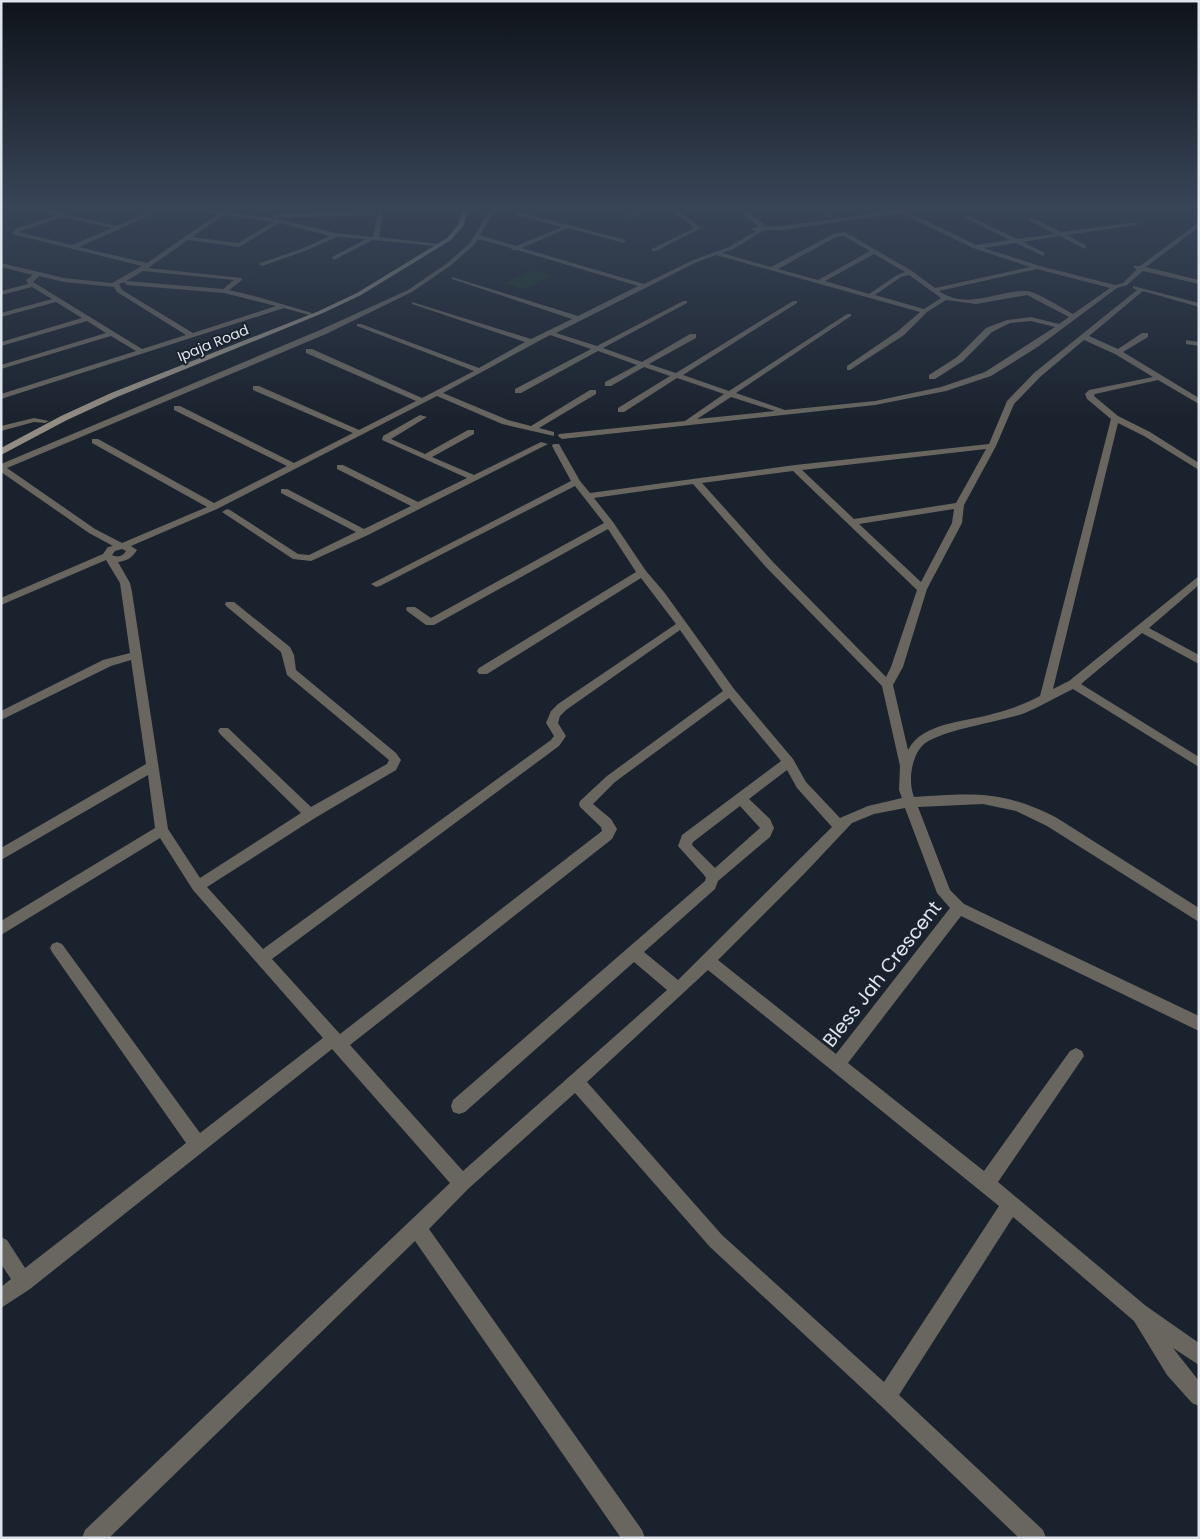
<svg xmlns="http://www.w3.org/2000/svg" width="1200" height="1539" viewBox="0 0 1200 1539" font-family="Poppins,sans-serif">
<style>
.green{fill:#1b3429}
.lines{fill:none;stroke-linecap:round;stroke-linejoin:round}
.minor{fill:#696660;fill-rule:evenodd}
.secondary{fill:#928d83;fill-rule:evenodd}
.labels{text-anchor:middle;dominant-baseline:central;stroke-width:4;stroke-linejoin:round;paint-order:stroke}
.far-street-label{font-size:14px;fill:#dfe5ec;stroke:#1a222d}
.near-street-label{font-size:19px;fill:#dfe5ec;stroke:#1a222d}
</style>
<rect width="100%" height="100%" fill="#1a222d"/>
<polygon class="green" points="532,270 552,276 523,289 504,283"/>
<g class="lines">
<g class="minor">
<path d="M14,206H30L117,226L163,206H171L79,247L147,263L218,214L173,206H189L222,211L226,209L228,212L278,219L336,233L373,237L377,215L275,218L272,216L275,214L377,211L378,206H384L379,237L438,244L435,246L373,240L334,260L332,257L366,239L337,237L305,251L262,266L259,264L260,263L301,249L330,236L279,223L239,247L188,240L148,268L242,278V280L229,290L258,297L312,313L309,315L284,308L1,399V394L136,351L111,336L1,369V365L106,333L87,321L1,346V342L82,318L56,302L1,317V313L52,299L32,287L1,295V291L28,284L26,280L33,275L1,267V263L64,278L112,283L142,266L12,234L15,229L56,215L21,207L1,216V212ZM224,215L273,222L238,243L192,237ZM63,217L112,228L72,245L18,232ZM143,271L234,280L223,289L126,281ZM39,276L64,282L114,287L117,292L186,335L142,349L33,282ZM124,282L127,285L224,293L276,306L193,333L122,290L119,284Z"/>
<path d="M492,206H498L480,235L516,246L562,227L516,215L518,212L626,240L624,243L568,228L522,248L644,284L693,260L729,247L756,231L752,230V228L759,227L732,206H739L763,223L765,227L783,226L896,210L898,207L903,209L940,206L908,212L976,245L1010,240L965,218V216H969L1017,239L1055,234L1029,220L1031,217L1061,232L1138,222L1136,225L1067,235L1087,246L1085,249L1060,236L1023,242L1045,253L1043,256L1016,243L984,248L1040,266L1115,285L1123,283L1137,269L1134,268V266H1140L1199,222V227L1146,267L1199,280V284L1143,271L1127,285L1117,288L1039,346L991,376L946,391L875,405L562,439L558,436L559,434L685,421L724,394L677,378L624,412H618V408L670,376L644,367L611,386H605V382L637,365L598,351L521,393H515V389L591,349L550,335L443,393L508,420L531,426L590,390H596V394L539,428L554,432V436L502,424L437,396L217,509L131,546L137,550C132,558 127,561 118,562L130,583L132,592L168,829L200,878L301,813L220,734L218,731L220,728H228L311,807L387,764L389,760L287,675L281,652L226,606L225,604L226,602H234L290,647L294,655L296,670L396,753L401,760L396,770L315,818L207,887L263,949L551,740L554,736L546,723L551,711L558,704L676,624L641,578L487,674H479L477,671L479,668L636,572L608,529L434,625H426L407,611L406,609L407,607H415L431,618L604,523L575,486L380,586L376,587L371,584L571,481L552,446L553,444H559L580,481L590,493L795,465L989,444L1007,401L1034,373L1137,290L1133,288V286L1199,303V307L1143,291L1089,336L1118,349L1142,333H1148V337L1123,352L1199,398V404L1158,380L1095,394L1094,396L1118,416L1150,432L1199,463V470L1144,436L1118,423L1053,689L1069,681L1199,576V585L1149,628L1199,655V664L1142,633L1081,684L1199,757V767L1073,689C1056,697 1041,706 1025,713C1001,722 937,730 922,746C911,758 908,782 914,797C973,793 1003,790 1057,818L1199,908V922L1047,826L1016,811L983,804L918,807L950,890L964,904L1199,1016V1031L961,916L848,1063L984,1171L1070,1051L1076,1048L1082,1051L1084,1056L998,1182L1146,1306L1199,1343V1365L1173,1348L1199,1381V1406L1192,1403L1167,1375L1134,1321L1013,1217L899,1395L1043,1530L1046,1538H1019L879,1404L710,1247L575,1093L468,1189L429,1229L642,1530L645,1538H621L415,1241L109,1538H82L85,1530L450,1183L332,1049L30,1289L1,1308V1287L11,1279L1,1264V1237L7,1240L25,1268L186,1143L52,952L50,948L52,944L57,942L62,944L200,1133L323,1038L193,890L160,838L1,935V921L155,828L148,775L1,860V848L146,764L131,660L111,666L1,720V711L103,660L130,653L120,583L106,560L1,605V598L103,554L108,547L113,546L89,533L1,472V464L320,330L408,290L446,264L470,243ZM901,213L973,248L1030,267L935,288L912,271L845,232L833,234L771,267L722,253L733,249L765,230H783ZM844,236L870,251L818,280L778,269L836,237ZM478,239L511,248L512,250H517L638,286L578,316L452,277V279L572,319L531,339L412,302V304L525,342L479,368L361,324H357V326L474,371L422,398L312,349H306V353L416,401L359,430L259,386H253V390L353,433L294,463L180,406H174V410L287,466L214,503L98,439H92V443L207,507L122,543L95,529L7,468L326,334L412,292L450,266L474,245ZM874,254L905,272L897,275L869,294L825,281ZM716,255L920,312L898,331L847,366V370H850L904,335L927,312L946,300L976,304L1027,295L1069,317L1059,324L1031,317L1007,320L986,328L957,357L929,375V379H935L963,361L992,332L1010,323L1031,321L1055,327L985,372L941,387L875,401L785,410L736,393L851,316V314H847L729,391L683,375L797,303V301H793L676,373L649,364L696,338V334H690L642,362L603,348L687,303V301H683L597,346L556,333L697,262ZM1037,269L1110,288L1073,314C1064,309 1035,291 1027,291C999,290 967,311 939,291ZM909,275L941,298L924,309L875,295L901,277ZM1084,340L1115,354L1153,377L1089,390L1085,394L1087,399L1111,419L1040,696C1026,703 1012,709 996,713C969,722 923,721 908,750L893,685L903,667L927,589L962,523L964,505L996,446L1014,404L1040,377ZM731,397L775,411L697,419ZM986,449L956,503L854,519L802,470ZM793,471L917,590L891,667L886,677L773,562L702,483ZM693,484L765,566L882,686L900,766L899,790L902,798L868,806L840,818L806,782L793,759L734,689L664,592L646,571L613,522L594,498ZM954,509L952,523L921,582L859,524ZM122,549L126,551C123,556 118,558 112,555L115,551ZM680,630L723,691L607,776L580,801L579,804L580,807L601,827L602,831L340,1034L272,959L559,746L566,736L558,723L560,716L566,710ZM729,698L781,761L682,835L678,846L704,875L706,878L705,881L453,1100L451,1106L453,1112L459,1114L465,1112L634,962L667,990L463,1171L350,1045L612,839L617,829L611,819L593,804L615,782ZM787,770L797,788L832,827L678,980L644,952L715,889L718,881L770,837L774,828L770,819L749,799ZM740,806L760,828L715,868L692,845L693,842ZM905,808L937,893L950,908L836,1054L718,960L804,874L852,823L874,814ZM708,970L999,1206L884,1382L722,1235L587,1082Z"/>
<polygon points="647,206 655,206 631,217 626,216"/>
<polygon points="666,206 673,206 701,228 656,251 652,251 652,249 694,228"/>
<polygon points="779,206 789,206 781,209"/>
<polygon points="810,206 817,206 833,217 828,218"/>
<polygon points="1186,340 1199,342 1199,346 1186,344"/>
<polygon points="420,415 427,417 391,439 425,454 468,430 474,430 474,434 432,457 474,475 541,442 548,444 368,535 311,561 293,559 222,512 227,509 230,510 298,554 309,555 356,532 281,493 281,489 287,489 364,529 411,506 337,469 337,465 343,465 418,502 467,478 382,440 383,436"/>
<polygon points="34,418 49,421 45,423 34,422 1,431 1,426"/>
</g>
<polygon class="secondary" points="463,206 469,206 464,225 451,240 361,295 323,313 117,397 67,420 1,455 1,448 61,416 111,393 319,311 357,293 447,238 458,225"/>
</g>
<linearGradient id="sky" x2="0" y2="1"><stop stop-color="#0e1319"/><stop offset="0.49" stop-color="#384457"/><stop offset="1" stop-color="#384457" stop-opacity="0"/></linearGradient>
<rect width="1200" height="422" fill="url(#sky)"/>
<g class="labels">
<g class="far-street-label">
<text transform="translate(213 343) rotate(-22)">Ipaja Road</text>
</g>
<g class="near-street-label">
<text transform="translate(882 974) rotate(-52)">Bless Jah Crescent</text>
</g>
</g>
<rect width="1200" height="1539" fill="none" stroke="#dfe5ec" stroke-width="5"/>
</svg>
